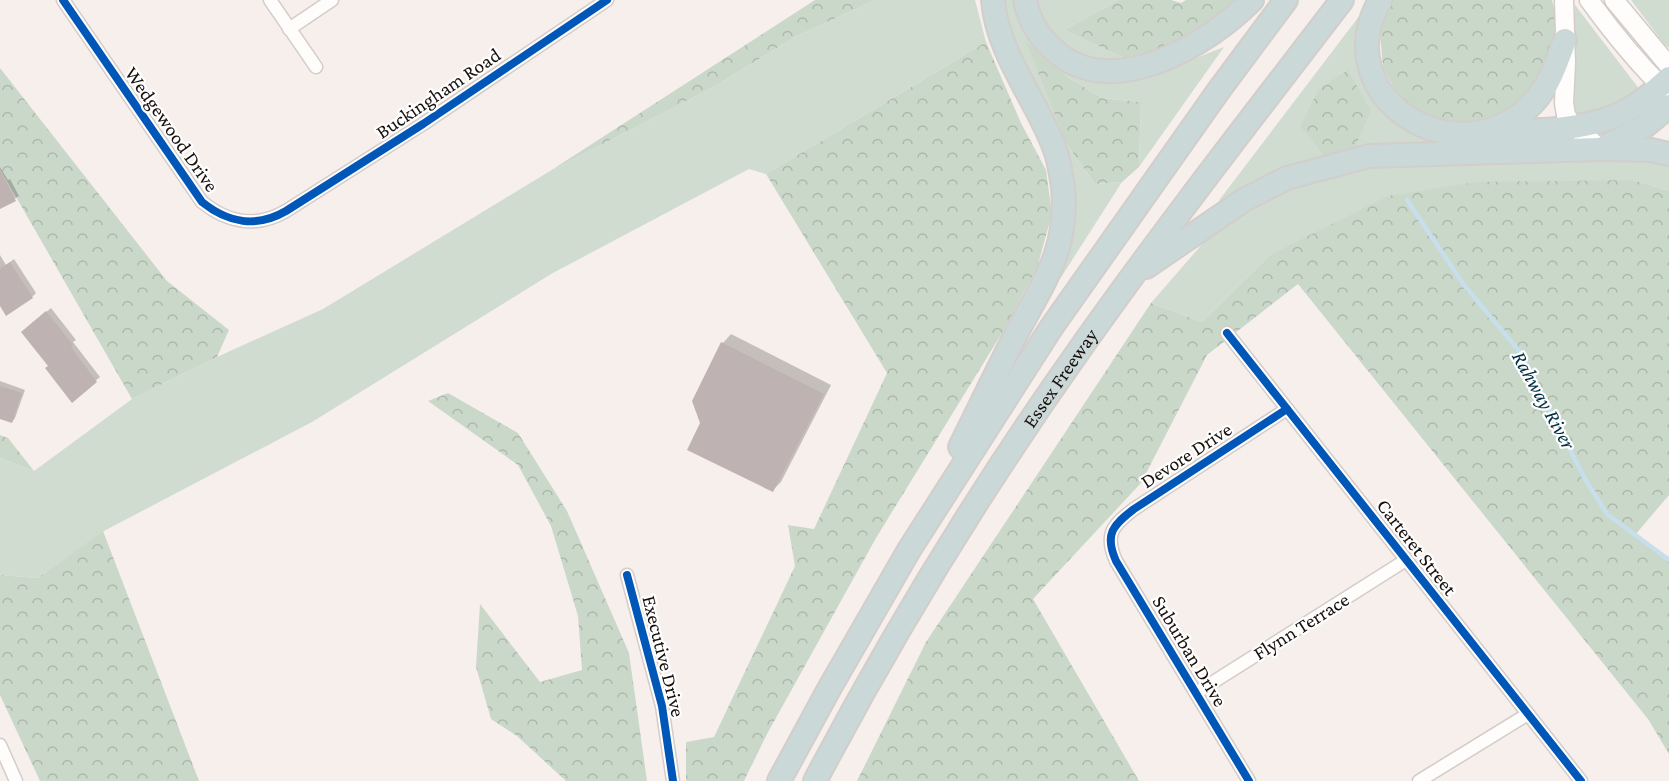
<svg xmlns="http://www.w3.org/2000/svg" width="1669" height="781" viewBox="0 0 1669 781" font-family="'Crimson Pro',serif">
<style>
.grass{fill:#d1dcd0}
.forest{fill:url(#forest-crowns)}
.shadow{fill:#0003}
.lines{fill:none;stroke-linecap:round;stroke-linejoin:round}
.stream{stroke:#c7deeb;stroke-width:4.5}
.building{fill:#beb3b2}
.street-casing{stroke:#d4ccc9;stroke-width:15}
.secondary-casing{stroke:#d4ccc9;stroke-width:21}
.highway-casing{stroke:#d2cecc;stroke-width:26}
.street{stroke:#fefdfc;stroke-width:12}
.secondary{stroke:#fefdfc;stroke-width:18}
.highway{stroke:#cad8d8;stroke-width:22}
.cycleway-casing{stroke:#fefefe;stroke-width:11}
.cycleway{stroke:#0057b8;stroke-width:8}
.labels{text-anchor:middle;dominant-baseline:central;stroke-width:4.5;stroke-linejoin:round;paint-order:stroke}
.street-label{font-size:20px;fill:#170f0c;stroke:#fefefe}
.water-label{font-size:21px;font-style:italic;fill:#003045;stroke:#fefefe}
</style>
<defs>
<pattern id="forest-crowns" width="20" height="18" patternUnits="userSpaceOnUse" patternTransform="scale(1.5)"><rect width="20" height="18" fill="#cad8ca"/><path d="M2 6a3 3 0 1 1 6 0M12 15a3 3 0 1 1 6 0" fill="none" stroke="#adb8ac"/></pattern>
</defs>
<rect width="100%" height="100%" fill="#f7efec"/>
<g class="grass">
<polygon points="875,0 975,0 986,42 766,174 749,169 551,274 312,422 104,531 38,578 0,575 0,458 34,471 132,399 217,357 323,309 550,171 712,88 795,37"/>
<polygon points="1005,0 1021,0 1093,76 1140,80 1224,47 1139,167 1141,102 1102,98 1069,78 1026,41 1066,143 1095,184 1122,182 1060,279 1076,189 1066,157 1008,23"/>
<polygon points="1037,0 1119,0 1064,30 1126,59 1089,62 1056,41 1038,14"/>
<polygon points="1631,0 1669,0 1669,48 1664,44"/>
<polygon points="1575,5 1640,90 1608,112 1577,118 1571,105"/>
<polygon points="1363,11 1358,55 1370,88 1393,119 1435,143 1325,157 1216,211 1220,199"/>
<polygon points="1623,158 1669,163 1669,191 1633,180 1270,255 1202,322 1151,303 1210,235 1271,193 1342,170 1454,161"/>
</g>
<g class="forest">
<polygon points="815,0 875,0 795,37 712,88 550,171"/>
<polygon points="1119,0 1171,0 1181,3 1186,0 1242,0 1162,54 1126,59 1064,30"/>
<polygon points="1391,0 1552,0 1559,28 1544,77 1515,108 1481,123 1432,119 1403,103 1383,69 1380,31"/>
<polygon points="1025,40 1069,78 1102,98 1141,102 1139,167 1122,182 1095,184 1066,143"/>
<polygon points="986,42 1021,123 1046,170 1052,214 1037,268 1002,333 876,538 767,734 744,781 686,781 686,742 714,737 795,566 788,525 814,529 887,373 766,174"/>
<polygon points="0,68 167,281 229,330 217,357 132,399 0,169"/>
<polygon points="1348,70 1371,111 1354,149 1325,157 1300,126 1319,89"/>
<polygon points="1633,180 1669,191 1669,495 1635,535 1669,557 1669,754 1648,719 1298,284 1207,355 1141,483 1033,599 1139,781 857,781 926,642 1151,303 1202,322 1270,255 1388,196 1476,182"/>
<polygon points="448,393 518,433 567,511 629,653 647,781 566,781 517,736 491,719 476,667 480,604 540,682 582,670 578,616 551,526 518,465 428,401"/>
<polygon points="0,435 8,438 34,471 0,458"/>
<polygon points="103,531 199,781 40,781 0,695 0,575 38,578"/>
</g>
<g class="shadow">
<polygon points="0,167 8,180 10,179 19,196 0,208"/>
<polygon points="0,255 6,265 14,259 36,293 32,297 0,303"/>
<polygon points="51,308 76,340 73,342 100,377 72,401 27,328"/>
<polygon points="731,334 831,385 781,482 773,490 702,423 693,402 723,343"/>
<polygon points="0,381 25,390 15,418 12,422 0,418"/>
</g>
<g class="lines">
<polyline class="stream" points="1407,200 1464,285 1520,352 1585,479 1607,514 1669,560"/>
</g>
<g class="building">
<polygon points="0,170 16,201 0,209"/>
<polygon points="10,262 33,298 6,316 0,306 0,269"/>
<polygon points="46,311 73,345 71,347 97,382 72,403 45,368 48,366 21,332"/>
<polygon points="721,342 824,394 773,492 687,450 700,423 692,401"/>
<polygon points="0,386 22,393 12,423 0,419"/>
</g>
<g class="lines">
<defs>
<g id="street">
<path d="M63,0L202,202C228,223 257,228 286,211L423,124L607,0"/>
<polyline points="270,0 316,67"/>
<polyline points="289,29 332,0"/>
<polyline points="1227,333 1581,781"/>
<polyline points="627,575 662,706 673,781"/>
<polyline points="1196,693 1406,560"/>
<polyline points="0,745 16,781"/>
<path d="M1249,781L1116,561C1104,534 1113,525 1134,509L1287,409"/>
<polyline points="1419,781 1528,714"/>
</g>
<g id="secondary">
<polyline points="1564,0 1566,63 1564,103 1566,115 1573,126 1601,149"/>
<path d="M1589,0C1613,33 1639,65 1669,94"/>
<polyline points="1614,0 1669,66"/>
</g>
<g id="highway">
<path d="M1025,0C1029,21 1038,36 1054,50C1111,103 1208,45 1252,0"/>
<path d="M1380,0C1325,98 1458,180 1532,104C1549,87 1557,62 1565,40"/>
<path d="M1492,131C1535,131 1585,131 1624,112C1641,103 1655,91 1669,78"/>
<polyline points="1605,147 1645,126 1669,106"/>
<polyline points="1146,267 1244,200 1287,178 1369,156 1601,149 1651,150 1669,154"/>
<path d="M960,447C978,411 995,375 1013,340C1041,285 1069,253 1063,187C1061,174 1059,159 1054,147C1036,99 997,53 993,0"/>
<polyline points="779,781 829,689 909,550 1051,328 1219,90 1286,0"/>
<path id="s1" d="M815,781C894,631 982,487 1080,349C1164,230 1254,115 1342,0"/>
</g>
</defs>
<use href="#street" class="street-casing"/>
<use href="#secondary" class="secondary-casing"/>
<use href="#highway" class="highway-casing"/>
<use href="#street" class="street"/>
<use href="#secondary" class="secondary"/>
<use href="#highway" class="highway"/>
<defs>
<g id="cycleway">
<path d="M63,0L202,202C228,223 257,228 286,211L423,124L607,0"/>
<polyline points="1227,333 1581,781"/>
<polyline points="627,575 662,706 673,781"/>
<path d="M1249,781L1116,561C1104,534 1113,525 1134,509L1287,409"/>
</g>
</defs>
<use href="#cycleway" class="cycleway-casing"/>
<use href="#cycleway" class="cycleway"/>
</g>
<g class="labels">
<g class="street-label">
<text transform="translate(438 93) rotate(-34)">Buckingham Road</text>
<text transform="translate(172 129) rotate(55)">Wedgewood Drive</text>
<text stroke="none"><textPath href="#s1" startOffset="472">Essex Freeway</textPath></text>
<text transform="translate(1186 455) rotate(-33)">Devore Drive</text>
<text transform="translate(1417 547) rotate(52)">Carteret Street</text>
<text transform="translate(1301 626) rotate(-32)">Flynn Terrace</text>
<text transform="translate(1190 651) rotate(59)">Suburban Drive</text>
<text transform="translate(664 656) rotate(76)">Executive Drive</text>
</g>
<g class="water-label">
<text transform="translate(1544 400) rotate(61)">Rahway River</text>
</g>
</g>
</svg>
